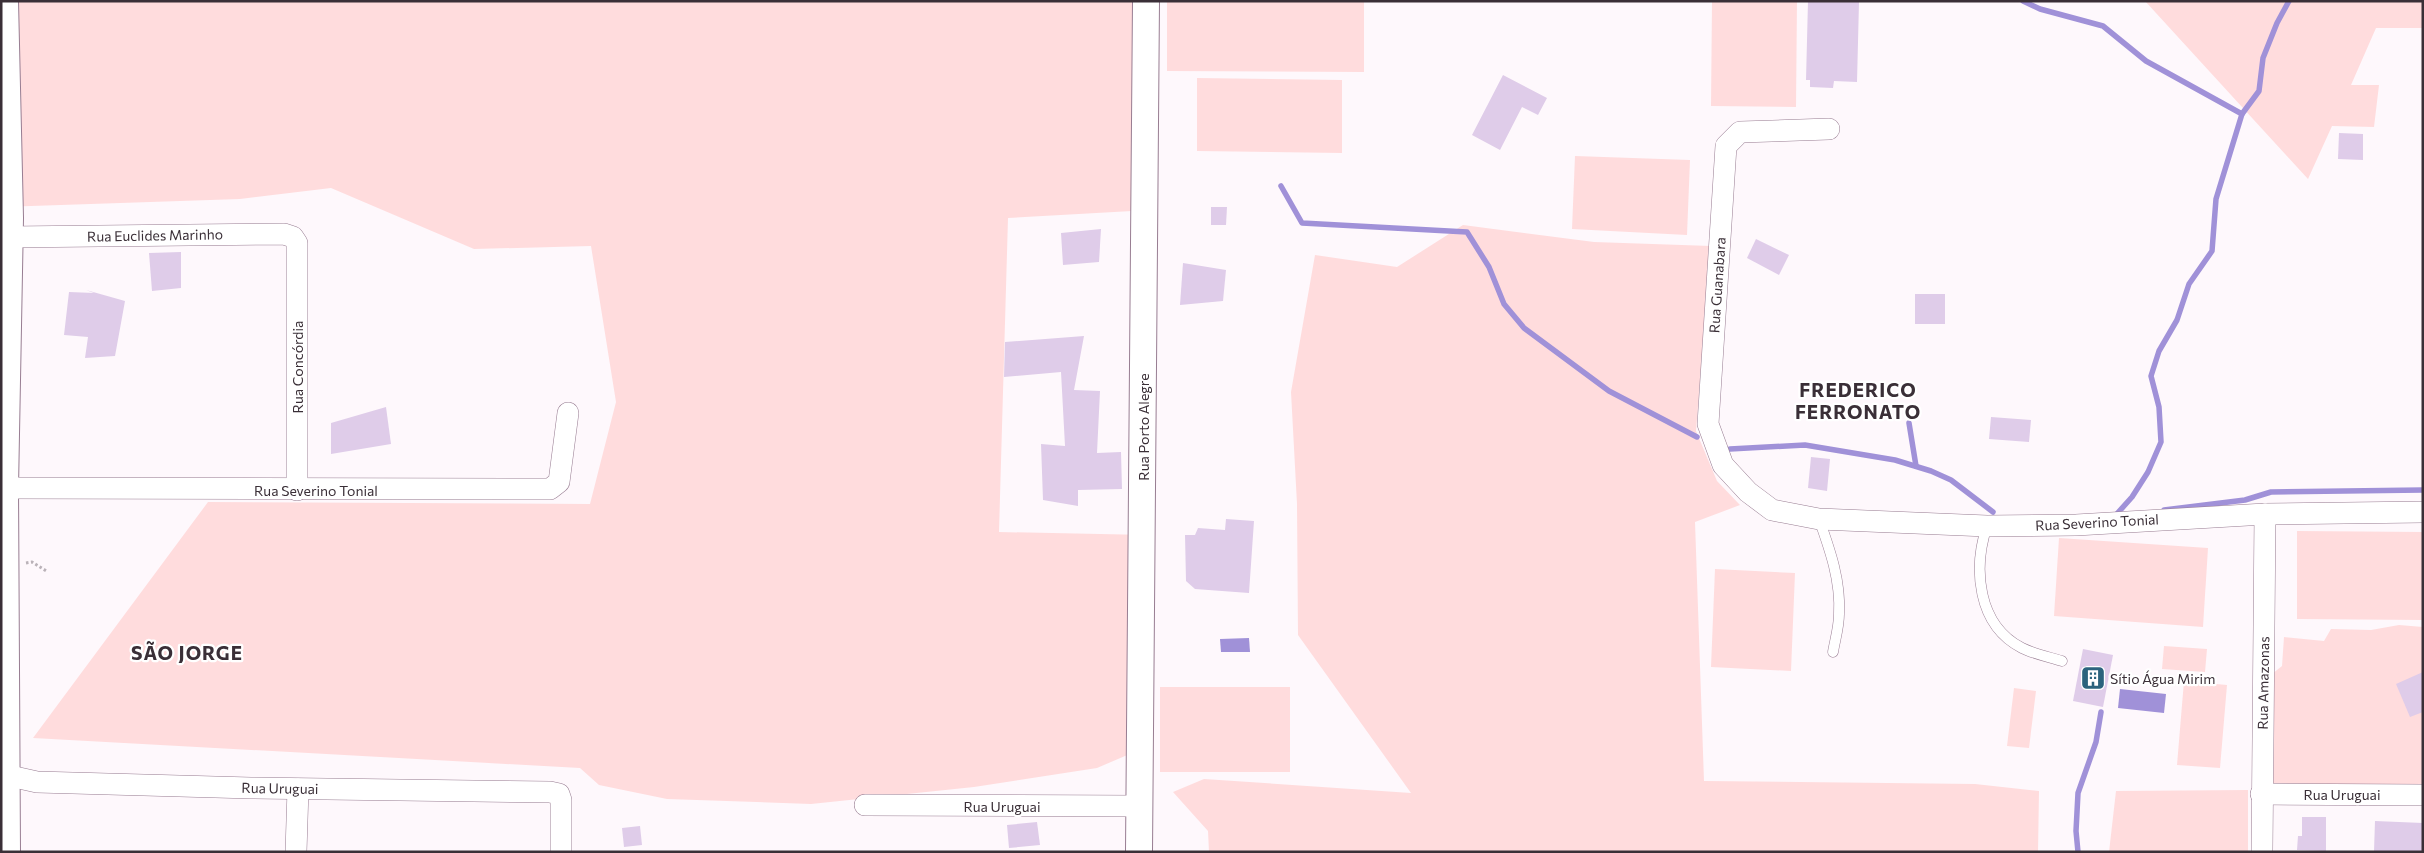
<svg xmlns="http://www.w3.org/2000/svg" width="2424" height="853" viewBox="0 0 2424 853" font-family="Commissioner,sans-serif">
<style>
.green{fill:#ffdcdd}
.water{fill:#a091d8}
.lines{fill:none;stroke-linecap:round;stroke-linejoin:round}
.stream{stroke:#a091d8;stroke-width:5.5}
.building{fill:#dfcce9}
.service-casing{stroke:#987d92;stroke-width:11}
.minor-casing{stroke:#987d92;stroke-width:22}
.tertiary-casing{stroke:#987d92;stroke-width:28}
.path{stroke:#bab2b8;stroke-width:3;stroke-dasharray:2.5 2.5;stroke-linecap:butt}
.service{stroke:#fff;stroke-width:10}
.minor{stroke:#fff;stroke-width:21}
.tertiary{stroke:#fff;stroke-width:26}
.labels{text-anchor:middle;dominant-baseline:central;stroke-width:4.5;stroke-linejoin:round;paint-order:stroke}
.street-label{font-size:14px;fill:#3a2f37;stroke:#fff}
.poi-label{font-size:14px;fill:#3a2f37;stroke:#fff;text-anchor:start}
.district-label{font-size:19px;font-weight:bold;letter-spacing:1px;fill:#3a2f37;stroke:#fff}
</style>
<rect width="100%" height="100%" fill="#fef8fc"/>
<g class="green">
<polygon points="1,1 1155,1 1150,210 1008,218 999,532 1148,535 1146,747 1097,768 974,787 811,804 667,799 599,785 580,768 33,738 208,502 590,504 616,402 591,246 474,249 331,188 240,199 1,207"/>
<polygon points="1167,1 1364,1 1364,72 1167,71"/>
<polygon points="1712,1 1797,1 1796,107 1711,106"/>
<polygon points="2145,1 2423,1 2423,28 2376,28 2351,85 2379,85 2374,127 2332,126 2308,179"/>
<polygon points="1197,78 1342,80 1342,153 1197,151"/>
<polygon points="1575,156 1690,160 1687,235 1572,229"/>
<polygon points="1463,225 1594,242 1711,246 1696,431 1717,481 1740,505 1695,522 1704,781 1975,784 2039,791 2038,852 1209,852 1208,831 1173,792 1204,779 1411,793 1298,635 1297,504 1291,392 1315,255 1397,267"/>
<polygon points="2297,531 2423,532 2423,620 2297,619"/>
<polygon points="2059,538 2208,548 2203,627 2054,616"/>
<polygon points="1715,569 1795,573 1791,671 1711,667"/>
<polygon points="2399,625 2423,627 2423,798 2271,800 2272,674 2282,666 2284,637 2324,641 2331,629 2371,630"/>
<polygon points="2164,646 2207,649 2205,672 2162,669"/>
<polygon points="2184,681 2227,685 2220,768 2177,765"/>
<rect x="1160" y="687" width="130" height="85"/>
<polygon points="2014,688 2036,691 2029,748 2007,746"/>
<polygon points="2248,790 2248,852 2109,852 2116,791"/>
</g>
<g class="water">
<polygon points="1249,638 1250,652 1221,652 1220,639"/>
<polygon points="2120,689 2166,694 2164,713 2118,708"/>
</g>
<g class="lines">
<g class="stream">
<polyline points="2023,1 2040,9 2103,26 2146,61 2242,114 2216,199 2212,251 2189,284 2177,320 2159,351 2151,376 2159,407 2161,442 2148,472 2132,497 2115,516"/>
<polyline points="2242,114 2259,91 2263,58 2277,23 2289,1"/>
<polyline points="1281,186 1302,223 1467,232 1489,267 1504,304 1524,328 1609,391 1697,437"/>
<polyline points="1909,423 1916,466"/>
<polyline points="1730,449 1805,445 1895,460 1931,471 1951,480 1993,512"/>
<polyline points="2164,510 2245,500 2271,492 2423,490"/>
<polyline points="2078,852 2076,831 2078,793 2096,742 2101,712"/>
</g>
</g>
<g class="building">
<polygon points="1808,1 1859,2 1857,82 1834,81 1833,88 1810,87 1810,80 1806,80"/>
<polygon points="1503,75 1547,98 1538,115 1522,107 1500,150 1472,135"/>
<polygon points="2339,133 2363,134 2363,160 2338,159"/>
<polygon points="1211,207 1227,207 1226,225 1211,225"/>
<polygon points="1101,229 1099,262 1063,265 1061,233"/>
<polygon points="1756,239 1789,255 1779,275 1747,258"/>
<polygon points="181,252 181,288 152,291 149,253"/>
<polygon points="1183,263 1226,270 1223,301 1180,305"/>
<polygon points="86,290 125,301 115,356 85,358 88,337 64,335 69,292 94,293"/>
<rect x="1915" y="294" width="30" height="30"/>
<polygon points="1084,336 1074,390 1100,391 1097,453 1121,452 1122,489 1078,490 1078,506 1043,500 1041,444 1065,446 1061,372 1004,377 1005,342"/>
<polygon points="386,407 391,444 331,454 331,423"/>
<polygon points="1991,417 2031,420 2029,442 1989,439"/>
<polygon points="1811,457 1830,459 1827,491 1808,488"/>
<polygon points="1226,519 1254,521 1249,593 1195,589 1186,581 1185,535 1195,535 1198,528 1225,530"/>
<polygon points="2083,649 2113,655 2103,707 2073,701"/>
<polygon points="2423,672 2423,712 2410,717 2396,684"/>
<polygon points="2302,817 2326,817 2326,851 2297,850 2298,836 2302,836"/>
<polygon points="2375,821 2423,823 2423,851 2374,851"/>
<polygon points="1037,822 1040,845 1009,848 1007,825"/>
<polygon points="640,826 642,845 624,847 622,828"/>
</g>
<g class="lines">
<defs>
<g id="service">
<path d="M1819,519C1830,550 1841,581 1839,614C1839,627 1835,640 1833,652"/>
<path d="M1987,526C1973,568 1977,625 2022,648C2034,654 2049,657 2062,661"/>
</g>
<g id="minor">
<polyline points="1829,129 1740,132 1726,146 1708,424 1723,465 1748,492 1772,510 1819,519 1987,526 2076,525 2265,514 2423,512"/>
<polyline points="10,237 284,234 293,237 297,243 297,490"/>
<polyline points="1,488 550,489 559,482 568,413"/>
<polyline points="1,774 37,782 251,788 550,792 559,794 561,800 561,852"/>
<polyline points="2261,794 2423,795"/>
<polyline points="865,805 1138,806"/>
<polyline points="296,852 298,789"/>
<polyline points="2262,852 2265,514"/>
</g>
<g id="tertiary">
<polyline points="5,1 10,218 5,488 7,852"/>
<polyline points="1139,852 1146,1"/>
</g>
</defs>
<use href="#service" class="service-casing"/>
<use href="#minor" class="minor-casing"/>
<use href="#tertiary" class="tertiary-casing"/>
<polyline class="path" points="26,563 32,562 48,572"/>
<use href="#service" class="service"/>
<use href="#minor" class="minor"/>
<use href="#tertiary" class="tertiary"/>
</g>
<defs>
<symbol id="building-square" viewBox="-11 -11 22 22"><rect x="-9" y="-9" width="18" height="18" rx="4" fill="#2b637d" stroke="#fff"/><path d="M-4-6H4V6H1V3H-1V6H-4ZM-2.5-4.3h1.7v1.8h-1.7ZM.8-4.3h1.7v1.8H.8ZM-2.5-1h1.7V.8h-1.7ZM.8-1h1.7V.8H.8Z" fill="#fff"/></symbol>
</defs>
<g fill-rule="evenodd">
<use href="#building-square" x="2079" y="664" width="28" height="28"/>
</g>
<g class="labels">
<g class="street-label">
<text transform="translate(155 235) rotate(-1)">Rua Euclides Marinho</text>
<text transform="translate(1717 285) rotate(-86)">Rua Guanabara</text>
<text transform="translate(297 367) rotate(-90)">Rua Concórdia</text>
<text transform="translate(1143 427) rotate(-90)">Rua Porto Alegre</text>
<text x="316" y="490">Rua Severino Tonial</text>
<text transform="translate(2097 522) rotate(-3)">Rua Severino Tonial</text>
<text transform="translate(2263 683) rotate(-89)">Rua Amazonas</text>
<text transform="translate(280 788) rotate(1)">Rua Uruguai</text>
<text x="2342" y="794">Rua Uruguai</text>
<text x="1002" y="806">Rua Uruguai</text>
</g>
<g class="poi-label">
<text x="2110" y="678">Sítio Água Mirim</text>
</g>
<g class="district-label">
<text x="1858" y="389">FREDERICO<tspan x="1858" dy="22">FERRONATO</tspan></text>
<text x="187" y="652">SÃO JORGE</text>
</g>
</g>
<rect width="2424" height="853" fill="none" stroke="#3a2f37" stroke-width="5"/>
</svg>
